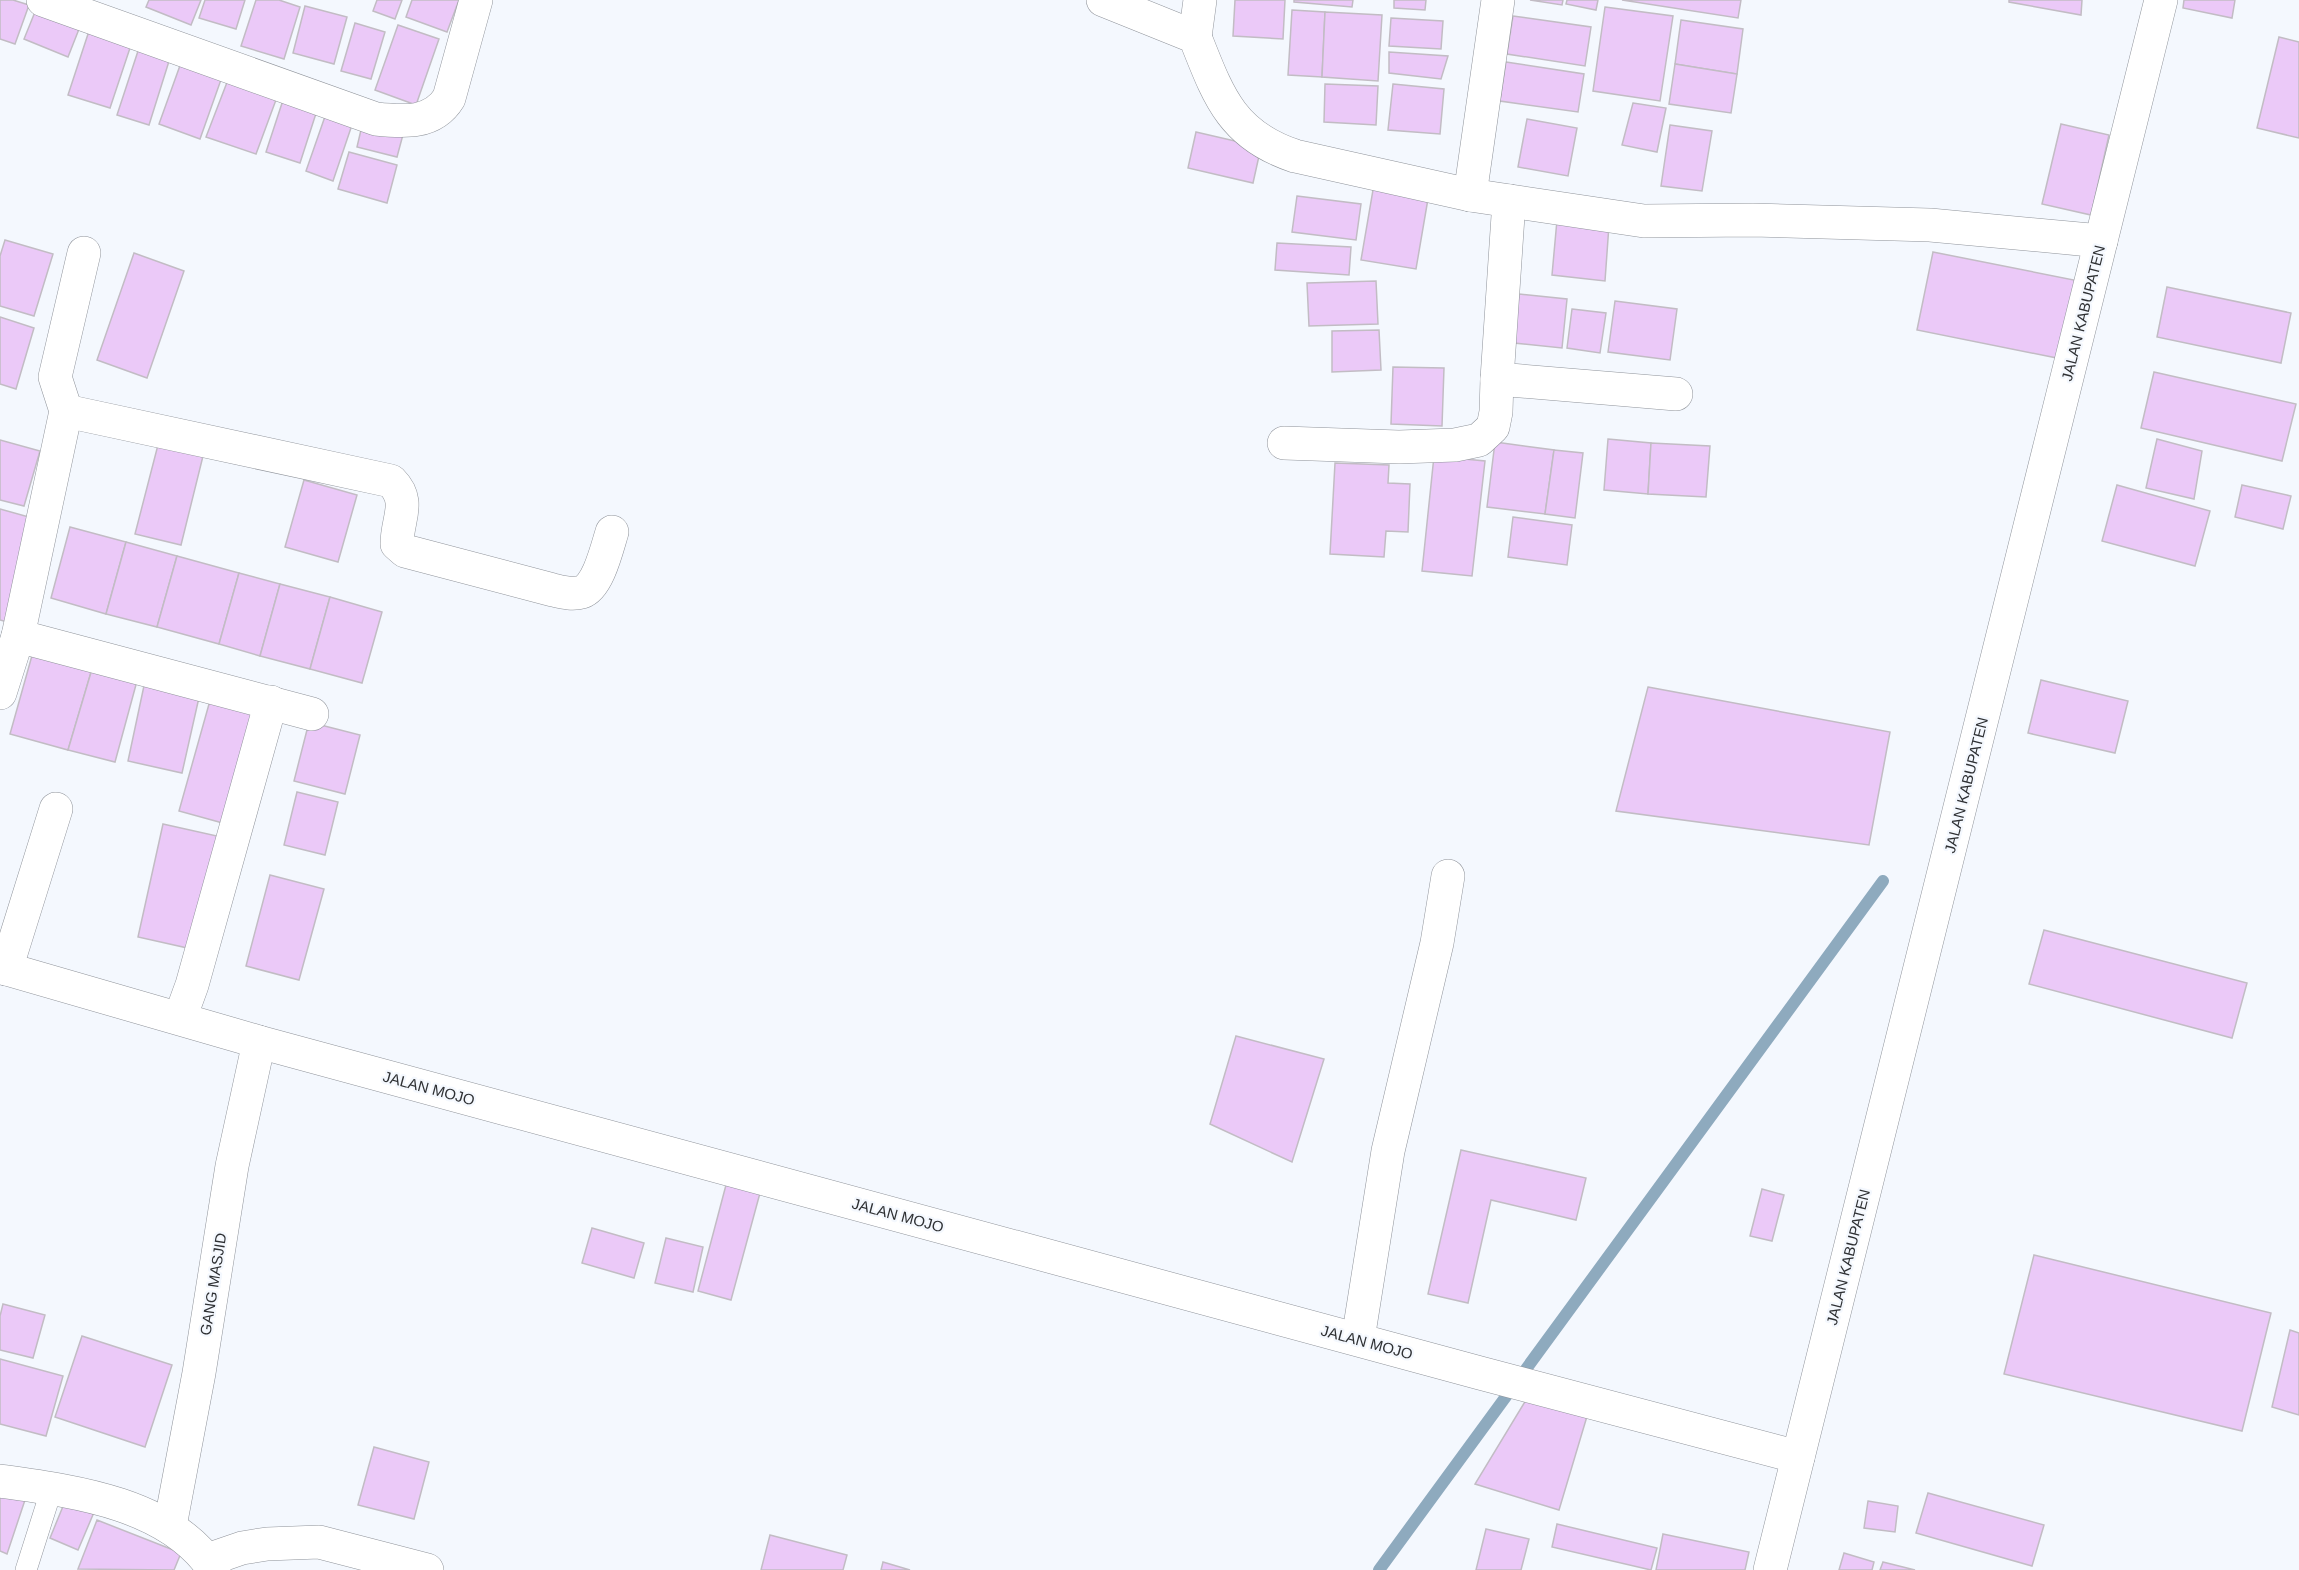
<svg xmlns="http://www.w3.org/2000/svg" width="2299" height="1570" viewBox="0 0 2299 1570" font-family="Arial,sans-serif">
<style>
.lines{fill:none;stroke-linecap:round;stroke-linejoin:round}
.stream{stroke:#8eaabe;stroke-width:12}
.building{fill:#ebc9f8;stroke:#c2bcc4;stroke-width:1.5}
.service-casing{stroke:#90949b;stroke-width:22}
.minor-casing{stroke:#90949b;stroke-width:34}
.tertiary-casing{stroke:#90949b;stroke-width:34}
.secondary-casing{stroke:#90949b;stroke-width:34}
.service{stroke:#fff;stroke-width:21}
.minor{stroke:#fff;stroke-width:33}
.tertiary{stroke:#fff;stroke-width:33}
.secondary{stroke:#fff;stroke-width:33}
.labels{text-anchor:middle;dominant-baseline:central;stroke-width:4.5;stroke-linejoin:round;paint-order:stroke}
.street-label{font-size:15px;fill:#2e3033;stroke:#f4f8fe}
</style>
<rect width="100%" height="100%" fill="#f4f8fe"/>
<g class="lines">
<polyline class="stream" points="1379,1570 1883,881"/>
</g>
<g class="building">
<polygon points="0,0 13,0 29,5 15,44 0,39"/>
<polygon points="149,0 201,0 191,25 146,7"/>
<polygon points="205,0 245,0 236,29 199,18"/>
<polygon points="256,0 279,0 300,7 284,59 241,46"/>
<polygon points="377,0 402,0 395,19 373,11"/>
<polygon points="412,0 459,0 447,32 406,17"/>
<polygon points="1235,0 1285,0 1283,39 1233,36"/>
<polygon points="1294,0 1353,0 1352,7 1294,2"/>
<polygon points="1394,0 1426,0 1425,10 1394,8"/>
<polygon points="1530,0 1563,0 1562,5"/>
<polygon points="1567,0 1598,0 1596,10 1566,4"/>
<polygon points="1622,0 1741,0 1738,18"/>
<polygon points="2009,0 2082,0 2081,15 2009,2"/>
<polygon points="2184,0 2235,0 2232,18 2183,8"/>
<polygon points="305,6 347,17 334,64 293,53"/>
<polygon points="37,7 81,24 68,57 24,39"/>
<polygon points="1605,7 1673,16 1660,101 1593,91"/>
<polygon points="1292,10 1325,12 1322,77 1288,75"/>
<polygon points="1325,12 1382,15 1378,81 1322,77"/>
<polygon points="1513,16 1591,27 1585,66 1507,54"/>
<polygon points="1391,18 1443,21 1441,49 1389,46"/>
<polygon points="1681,20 1743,29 1737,74 1675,64"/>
<polygon points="355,23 385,32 371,79 341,71"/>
<polygon points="398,25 439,39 416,105 375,90"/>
<polygon points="89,31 131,45 110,108 68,95"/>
<polygon points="2279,37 2299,42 2299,138 2257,128"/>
<polygon points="139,48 170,58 149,125 117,115"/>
<polygon points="1389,52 1448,56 1441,79 1389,73"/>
<polygon points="182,60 223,74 200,139 159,124"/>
<polygon points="1506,62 1584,74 1578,112 1500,101"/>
<polygon points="1675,64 1737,74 1731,113 1669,104"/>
<polygon points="231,72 280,89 256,154 206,137"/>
<polygon points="1325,84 1378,86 1376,125 1324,122"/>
<polygon points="1393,84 1444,89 1440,134 1388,130"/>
<polygon points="286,91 320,101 300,163 266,152"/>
<polygon points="1633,103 1666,108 1657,152 1622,145"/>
<polygon points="329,105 356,113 333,181 306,171"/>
<polygon points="364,117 405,127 397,157 357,147"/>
<polygon points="1527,119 1577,128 1568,176 1518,167"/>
<polygon points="2061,124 2109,135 2091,215 2042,204"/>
<polygon points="1670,125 1712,131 1702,191 1661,186"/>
<polygon points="1196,132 1261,147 1253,183 1188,168"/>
<polygon points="349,152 397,165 387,203 338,189"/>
<polygon points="1374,184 1429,193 1416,269 1361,260"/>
<polygon points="1297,196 1361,204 1356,240 1292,232"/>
<polygon points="1557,220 1609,225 1605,281 1552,275"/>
<polygon points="5,240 53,254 34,316 0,306 0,256"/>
<polygon points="1277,243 1351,247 1349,275 1275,270"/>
<polygon points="1933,252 2084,282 2067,360 1917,330"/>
<polygon points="134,253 184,271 147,378 97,360"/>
<polygon points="1376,281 1378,324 1309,326 1307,283"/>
<polygon points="2167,287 2291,313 2281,363 2157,337"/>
<polygon points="1519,294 1567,299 1562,348 1514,343"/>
<polygon points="1615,301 1677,309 1670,360 1608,352"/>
<polygon points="1572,309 1606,313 1600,353 1567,348"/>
<polygon points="0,317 34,328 16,389 0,384"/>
<polygon points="1379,330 1381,370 1332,372 1332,331"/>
<polygon points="1393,367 1444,368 1442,426 1391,424"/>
<polygon points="2154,372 2296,404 2282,461 2141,428"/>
<polygon points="1608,439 1651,443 1648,494 1604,490"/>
<polygon points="2157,439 2202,451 2194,499 2146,488"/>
<polygon points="0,440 40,451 24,506 0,500"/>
<polygon points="159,441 204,452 181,545 135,534"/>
<polygon points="1495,442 1554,450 1545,514 1487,507"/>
<polygon points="1651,443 1710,446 1706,497 1648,494"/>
<polygon points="1554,450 1583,453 1575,518 1545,514"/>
<polygon points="1434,456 1485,461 1472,576 1422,571"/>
<polygon points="1335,463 1389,465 1388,483 1410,484 1408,532 1386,531 1384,557 1330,554"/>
<polygon points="304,480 357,495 338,562 285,547"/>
<polygon points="2117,485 2210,511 2195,566 2102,541"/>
<polygon points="2242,485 2291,496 2283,529 2235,517"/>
<polygon points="0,509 36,519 8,622 0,620"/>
<polygon points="1513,517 1572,525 1567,565 1508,557"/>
<polygon points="70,527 126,542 106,614 51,598"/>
<polygon points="126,542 177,556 157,627 106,614"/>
<polygon points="177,556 239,573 219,644 157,627"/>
<polygon points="239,573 280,584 260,656 219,644"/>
<polygon points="280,584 330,597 310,669 260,656"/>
<polygon points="330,597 382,612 362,683 310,669"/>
<polygon points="33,652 92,669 68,750 10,734"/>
<polygon points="92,669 137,681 115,762 68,750"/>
<polygon points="2041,680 2128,701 2115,753 2028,733"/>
<polygon points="145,681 200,693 182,773 128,761"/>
<polygon points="1648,687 1890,732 1869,845 1616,811"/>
<polygon points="211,697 262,711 230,825 179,811"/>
<polygon points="309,722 360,735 345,794 294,781"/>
<polygon points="297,792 338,802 325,855 284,845"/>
<polygon points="163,824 217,836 192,949 138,937"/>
<polygon points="270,875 324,889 299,980 246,966"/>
<polygon points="2044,930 2247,983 2232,1038 2029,984"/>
<polygon points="1236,1036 1324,1059 1292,1162 1210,1124"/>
<polygon points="1461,1150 1586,1178 1576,1220 1491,1200 1468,1303 1428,1294"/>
<polygon points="726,1185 760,1193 731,1300 698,1291"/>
<polygon points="1762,1189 1784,1195 1772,1241 1750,1236"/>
<polygon points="592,1228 644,1243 634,1278 582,1263"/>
<polygon points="666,1238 703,1247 693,1292 655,1283"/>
<polygon points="2034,1255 2271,1313 2242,1431 2004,1374"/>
<polygon points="3,1304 45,1315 33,1358 0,1350 0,1316"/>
<polygon points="2290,1330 2299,1333 2299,1415 2272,1407"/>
<polygon points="82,1336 172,1365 145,1447 55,1417"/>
<polygon points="0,1359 63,1376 46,1436 0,1424"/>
<polygon points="1529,1395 1588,1413 1559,1510 1475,1484"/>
<polygon points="374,1447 429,1462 414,1519 358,1505"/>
<polygon points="0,1492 25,1500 7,1554 0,1551"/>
<polygon points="1928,1493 2044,1525 2032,1566 1916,1533"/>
<polygon points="66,1499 95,1510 78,1550 50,1538"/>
<polygon points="1868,1501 1898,1506 1895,1532 1864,1528"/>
<polygon points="97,1520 181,1553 174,1570 78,1569"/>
<polygon points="1557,1524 1657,1548 1651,1570 1552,1547"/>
<polygon points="1486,1529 1529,1539 1521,1570 1476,1570"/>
<polygon points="1663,1534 1749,1552 1745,1570 1656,1570"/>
<polygon points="770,1535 847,1555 843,1570 761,1570"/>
<polygon points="1844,1553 1874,1562 1872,1570 1839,1570"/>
<polygon points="883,1562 910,1570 881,1570"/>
<polygon points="1883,1562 1915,1570 1880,1570"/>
</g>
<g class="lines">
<defs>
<polyline id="service" points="26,1570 52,1488"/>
<g id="minor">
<path d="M43,0L376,119C404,122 433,124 449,98L476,0"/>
<path d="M1103,0L1195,37C1218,95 1231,135 1295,156L1470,195L1644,221L1753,220L1930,225L2101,241"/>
<polyline points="1195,37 1200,0"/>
<polyline points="1470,195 1498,0"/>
<polyline points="1509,201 1497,379 1676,394"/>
<path d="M66,411L391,481C412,502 397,518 397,544L405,551L553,590C562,592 572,595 582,592C598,587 607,548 612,532"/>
<polyline points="1284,443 1399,447 1455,445 1479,440 1493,427 1496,412 1497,379"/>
<polyline points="18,636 312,714"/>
<polyline points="0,693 18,636 66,411 55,377 84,253"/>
<polyline points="6,969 56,809"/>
<polyline points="180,1018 192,985 271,702"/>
<polyline points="1358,1339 1388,1151 1437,943 1448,876"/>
<path d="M0,1481C73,1491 170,1503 214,1570"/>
<polyline points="170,1526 199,1373 232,1166 259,1042"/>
<polyline points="207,1560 242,1548 267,1544 319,1542 427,1570"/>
</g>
<polyline id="tertiary" points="0,967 259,1042 1480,1373 1798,1457"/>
<polyline id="secondary" points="1770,1570 2161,0"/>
</defs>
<use href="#service" class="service-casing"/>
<use href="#minor" class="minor-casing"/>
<use href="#tertiary" class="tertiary-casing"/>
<use href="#secondary" class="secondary-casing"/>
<use href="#service" class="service"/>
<use href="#minor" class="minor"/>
<use href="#tertiary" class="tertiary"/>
<use href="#secondary" class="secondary"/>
</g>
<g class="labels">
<g class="street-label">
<text transform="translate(2083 313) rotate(-76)">JALAN KABUPATEN</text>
<text transform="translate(1966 785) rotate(-76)">JALAN KABUPATEN</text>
<text transform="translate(429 1088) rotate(15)">JALAN MOJO</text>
<text transform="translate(898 1215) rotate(15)">JALAN MOJO</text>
<text transform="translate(1848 1257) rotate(-76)">JALAN KABUPATEN</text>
<text transform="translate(213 1284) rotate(-81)">GANG MASJID</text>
<text transform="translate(1367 1342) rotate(15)">JALAN MOJO</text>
</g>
</g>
</svg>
